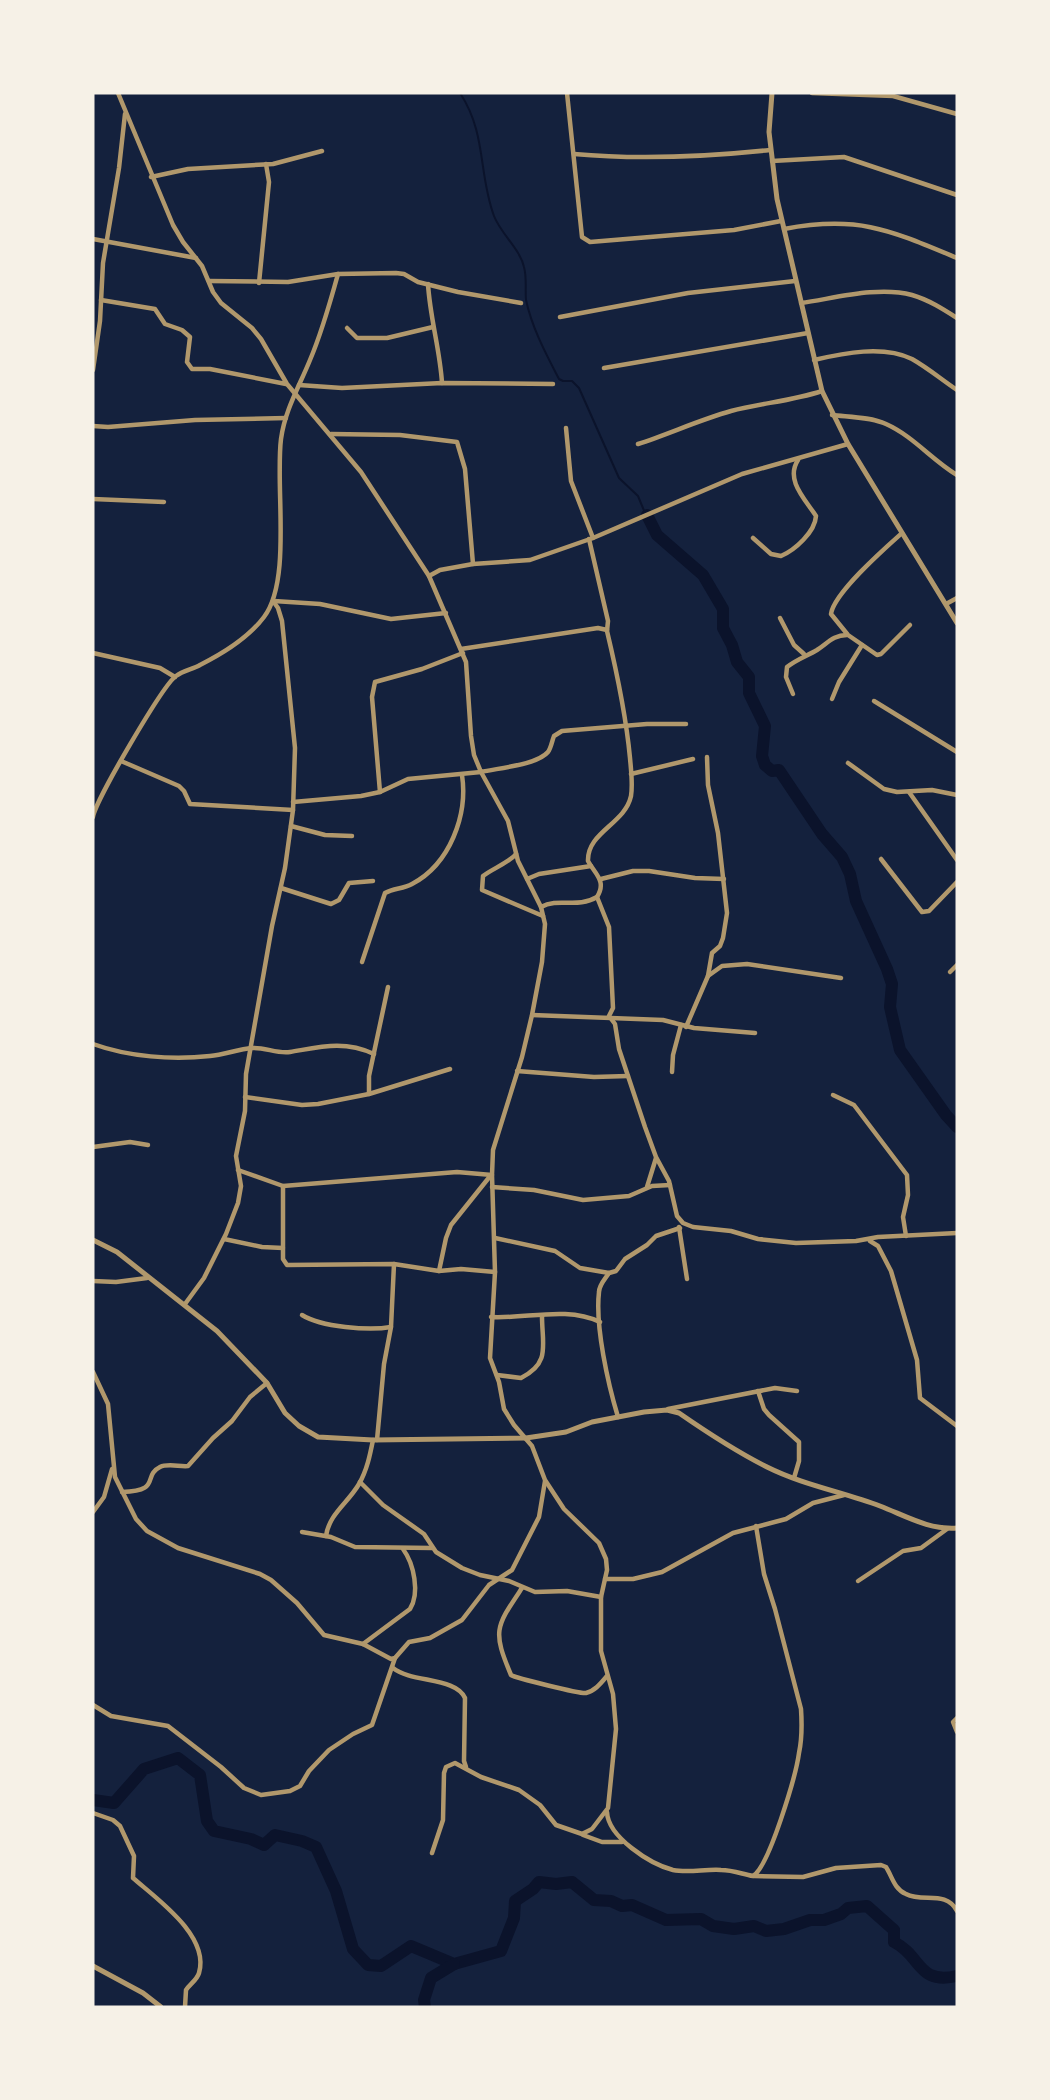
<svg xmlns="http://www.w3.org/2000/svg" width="1050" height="2100" viewBox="0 0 1050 2100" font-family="'Fira Sans',sans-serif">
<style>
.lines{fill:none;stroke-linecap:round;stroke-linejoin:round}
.stream{stroke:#0b132b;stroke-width:2}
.river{stroke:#0b132b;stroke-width:12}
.minor{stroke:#b1986c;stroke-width:4.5}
.tertiary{stroke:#b1986c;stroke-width:5}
</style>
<rect width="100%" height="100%" fill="#14213d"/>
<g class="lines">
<path class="stream" d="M460,93C487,134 478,173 494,216C501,234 520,249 524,267C527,278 525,289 526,300C532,328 546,354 559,379L563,381H572L579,388L619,478L638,496L645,513"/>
<g class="river">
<polyline points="647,515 657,535 703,575 723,609 723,628 732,645 737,662 749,677 749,693 765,726 762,756 765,765 772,771 779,770 822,834 842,857 850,874 856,901 887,969 892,984 890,1007 900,1050 946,1115 957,1127"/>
<path d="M93,1800L114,1803L144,1769L178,1758L200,1775L207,1821L214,1831L251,1839L264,1845L275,1835L302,1841L316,1847L336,1891L353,1949L368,1965L381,1966L411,1946L454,1964L501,1951L514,1918L515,1901L533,1889L539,1882L556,1884L572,1882L594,1900L611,1901L622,1906L632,1905L666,1920L701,1919L713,1926L734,1929L754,1926L766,1931L784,1929L810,1920H824L841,1914L848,1908L867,1906L894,1930V1942C922,1956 917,1985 957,1976"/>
<polyline points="425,2007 424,2000 431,1978 454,1964"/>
</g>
<g class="minor">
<path d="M118,93L173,225L183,242L202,266L213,292L221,303L252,328L261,339L287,384L361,472L429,576L466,662L471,736L474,755L481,772C498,768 537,765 548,752C551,748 552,741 554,736L562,731L647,724H686"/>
<polyline points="567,93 582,237 590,242 734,230 781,221"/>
<polyline points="812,93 893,96 957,114"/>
<path d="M574,154C639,160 704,157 770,150"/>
<polyline points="772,161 844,157 957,195"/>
<polyline points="151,177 188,169 273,164 322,151"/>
<path d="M784,229C858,215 890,230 957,258"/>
<polyline points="93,239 196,258"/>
<polyline points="209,281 288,282 338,274 396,273 404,274 418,282 458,292 521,303"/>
<polyline points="259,283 269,182 266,164"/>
<path d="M428,284C430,318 440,350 442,383"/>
<polyline points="101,300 155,309 165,324 182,330 190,337 187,362 192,369 210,369 286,384"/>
<path d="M801,303C836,298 878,286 912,295C929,300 943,309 957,318"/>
<polyline points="560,317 688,293 795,281"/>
<polyline points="347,328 357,338 387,338 433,327"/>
<path d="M814,360C844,353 883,345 912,359C928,368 942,380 957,390"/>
<polyline points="604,368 808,333"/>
<polyline points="93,370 100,321 103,263 119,168 125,114"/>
<polyline points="299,385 342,388 442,383 553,384"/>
<path d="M832,415C849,417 871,417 886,424C913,436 932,460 957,475"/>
<polyline points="93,426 108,427 195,420 286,418"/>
<polyline points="566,428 571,481 593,538"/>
<polyline points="331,434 400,435 457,442 465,469 473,564"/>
<path d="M638,444C669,434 699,420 731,411C761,403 792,401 822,391"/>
<polyline points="93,499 164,502"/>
<path d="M902,533C884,549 834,593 831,614L848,635L877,655L881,654L910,625"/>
<path d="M753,538L771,554L781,556C795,550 815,532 816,516C805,499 785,480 798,460"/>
<polyline points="429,576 440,570 473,564 530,560 593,538 742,474 848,444"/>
<polyline points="274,601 320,604 391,619 446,613"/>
<polyline points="946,604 957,598"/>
<polyline points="780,618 794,645 804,654"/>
<polyline points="461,649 598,628 607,630"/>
<polyline points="93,653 160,668 175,677"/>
<path d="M793,694L786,677L787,667C797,659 807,656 817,650C828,643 833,635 847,635"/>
<polyline points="832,699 839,682 862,645"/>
<polyline points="874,701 957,752"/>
<polyline points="707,757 708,785 718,833 727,913 723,938 720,946 712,953 708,976"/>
<polyline points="121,761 179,786 184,791 190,804 293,810"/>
<polyline points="848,763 884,789 897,792 932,790 957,795"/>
<polyline points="631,774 693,759"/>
<polyline points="380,792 372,697 375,682 422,669 463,653"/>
<polyline points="909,792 957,860"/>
<polyline points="293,802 361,796 380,792 408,779 481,772 508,821 518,861 541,907 545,924 542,962 532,1015 522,1057 493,1150 492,1175 495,1272 490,1358 499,1382 504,1409 514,1425 532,1446 545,1480 564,1509 599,1543 606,1559 607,1570 601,1597 601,1651 613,1694 616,1729 608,1808 592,1829 582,1834 556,1825 540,1805 519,1790 481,1777 455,1763 446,1767 444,1773 443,1820 432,1853"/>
<path d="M93,817C95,801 163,685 176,676C183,671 193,669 200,665C222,654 249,637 264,617C292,580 275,487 281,439C285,410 299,387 310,360C322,332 330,303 338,274"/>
<polyline points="291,826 325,835 352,836"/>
<path d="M516,854C510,862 492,869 483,876L482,890L543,916"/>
<polyline points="881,859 922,912 929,911 957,882"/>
<polyline points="527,879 539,874 591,866"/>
<polyline points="601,879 633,871 649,871 695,878 724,879"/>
<polyline points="281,888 331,904 339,900 349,883 373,881"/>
<polyline points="597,897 609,927 613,1008 609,1016 615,1024 619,1049 645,1127 656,1157 669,1181 677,1216 683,1223 693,1227 731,1231 758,1239 796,1243 856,1241 878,1237 957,1233"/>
<path d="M541,907C559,897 577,909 597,897C607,881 595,874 588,861C587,832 625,824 631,796C633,784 631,770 630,758C626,715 617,673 607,631L608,621L589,539"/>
<path d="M362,962L385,893C394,888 403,889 412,884C450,864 468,815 462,775"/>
<polyline points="950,972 957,965"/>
<polyline points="532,1015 663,1020 694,1028 755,1033"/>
<polyline points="686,1027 708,976 722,966 747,964 841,978"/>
<path d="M93,1044C129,1057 172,1060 210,1056C224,1055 238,1049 252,1048C265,1047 277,1054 290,1052C320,1047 344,1040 374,1054"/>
<polyline points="517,1071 594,1077 628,1076"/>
<polyline points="672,1072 673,1055 681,1025"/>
<polyline points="369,1094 369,1076 388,987"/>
<polyline points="833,1095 854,1105 907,1175 908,1195 903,1217 906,1236"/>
<polyline points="245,1097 302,1105 318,1104 369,1094 450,1069"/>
<polyline points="93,1147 130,1142 148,1145"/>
<polyline points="238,1170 283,1186 457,1172 492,1175"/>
<polyline points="283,1186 283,1259 287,1265 394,1264 439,1271 461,1269 495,1272"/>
<polyline points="492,1187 534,1190 583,1200 629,1196 652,1186 670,1185"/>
<polyline points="647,1187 656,1158"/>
<polyline points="679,1227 687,1279"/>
<polyline points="495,1238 555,1251 580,1268 609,1273 616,1271 625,1259 647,1245 656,1236 680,1228"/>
<polyline points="224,1239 262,1247 283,1248"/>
<polyline points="870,1241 878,1246 891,1271 917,1360 920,1398 957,1426"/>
<polyline points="439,1271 446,1238 451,1225 491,1175"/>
<path d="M609,1273C605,1279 599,1285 599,1292C595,1326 608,1384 618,1417"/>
<polyline points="93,1281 116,1282 147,1278"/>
<polyline points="185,1304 204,1278 226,1234 238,1203 241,1186 236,1156 245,1111 246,1074 272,926 285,868 293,810 295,748 282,621 278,608 273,601"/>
<path d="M302,1315C321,1327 369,1331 391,1327"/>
<path d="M491,1317C527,1319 566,1306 600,1322"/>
<polyline points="93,1372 108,1404 115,1477 136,1519 147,1531 178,1548 260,1574 271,1580 297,1603 324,1635 363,1644 391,1659 395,1658 409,1642 430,1638 462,1620 489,1585 512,1570 539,1517 545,1481"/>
<path d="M497,1375L521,1378C551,1363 542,1345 542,1316"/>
<polyline points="758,1391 764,1409 769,1415 799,1442 799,1461 794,1478"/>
<polyline points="668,1409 775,1388 797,1391"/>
<polyline points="377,1440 384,1364 391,1327 394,1264"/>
<polyline points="360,1482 383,1505 424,1534 436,1552 462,1568 480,1575 509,1581 535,1592 567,1591 601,1597"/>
<path d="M122,1492C162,1491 142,1476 160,1467C168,1463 180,1467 188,1466L213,1438L232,1421L250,1397L267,1383"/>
<polyline points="93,1512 104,1497 112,1469"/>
<polyline points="302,1532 331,1537 355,1547 432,1548"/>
<path d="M326,1536C329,1514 348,1503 359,1484C367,1470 370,1455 373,1440"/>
<polyline points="605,1579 633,1579 662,1572 733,1533 786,1519 813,1503 844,1495"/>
<polyline points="858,1581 903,1551 921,1548 947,1529"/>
<path d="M522,1588C496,1627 492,1630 511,1675C516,1678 580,1694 586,1693C595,1691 601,1683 607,1676"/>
<path d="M363,1644L410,1609C420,1593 414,1564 403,1549"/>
<path d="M393,1668C412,1683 456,1677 465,1698L464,1761L466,1767"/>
<polyline points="93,1705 111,1716 168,1726 221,1767 244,1788 261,1795 290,1791 300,1786 309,1771 329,1750 353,1734 372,1725 395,1658"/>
<polyline points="957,1718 953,1722 957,1732"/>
<path d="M607,1812C608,1837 650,1864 673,1870C688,1873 705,1869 721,1870C733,1870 742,1874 753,1876C769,1867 796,1775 799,1753C802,1739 802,1724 801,1709L775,1609L764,1574L756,1526"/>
<path d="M93,1813L113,1820L120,1826L134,1856L133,1878C157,1899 210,1936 199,1973C197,1980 190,1984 186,1990L185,2007"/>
<polyline points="583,1835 602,1842 622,1842"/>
<path d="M754,1876L803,1877L836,1868L881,1865L886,1867C892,1876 894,1889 906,1894C923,1903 946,1890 957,1911"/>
</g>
<g class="tertiary">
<polyline points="772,93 769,132 777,199 822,391 848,444 957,623"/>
<path d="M93,1240L117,1252L217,1331L267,1383L285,1413L299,1426L318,1437L373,1440L526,1438L566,1432L592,1422L644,1412L667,1410L679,1413C705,1431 739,1453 767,1467C803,1485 843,1492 880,1506C906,1516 929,1530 957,1528"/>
<polyline points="93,1966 143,1993 161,2007"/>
</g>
</g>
<rect width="1050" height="2100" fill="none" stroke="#f6f1e7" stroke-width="189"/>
</svg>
